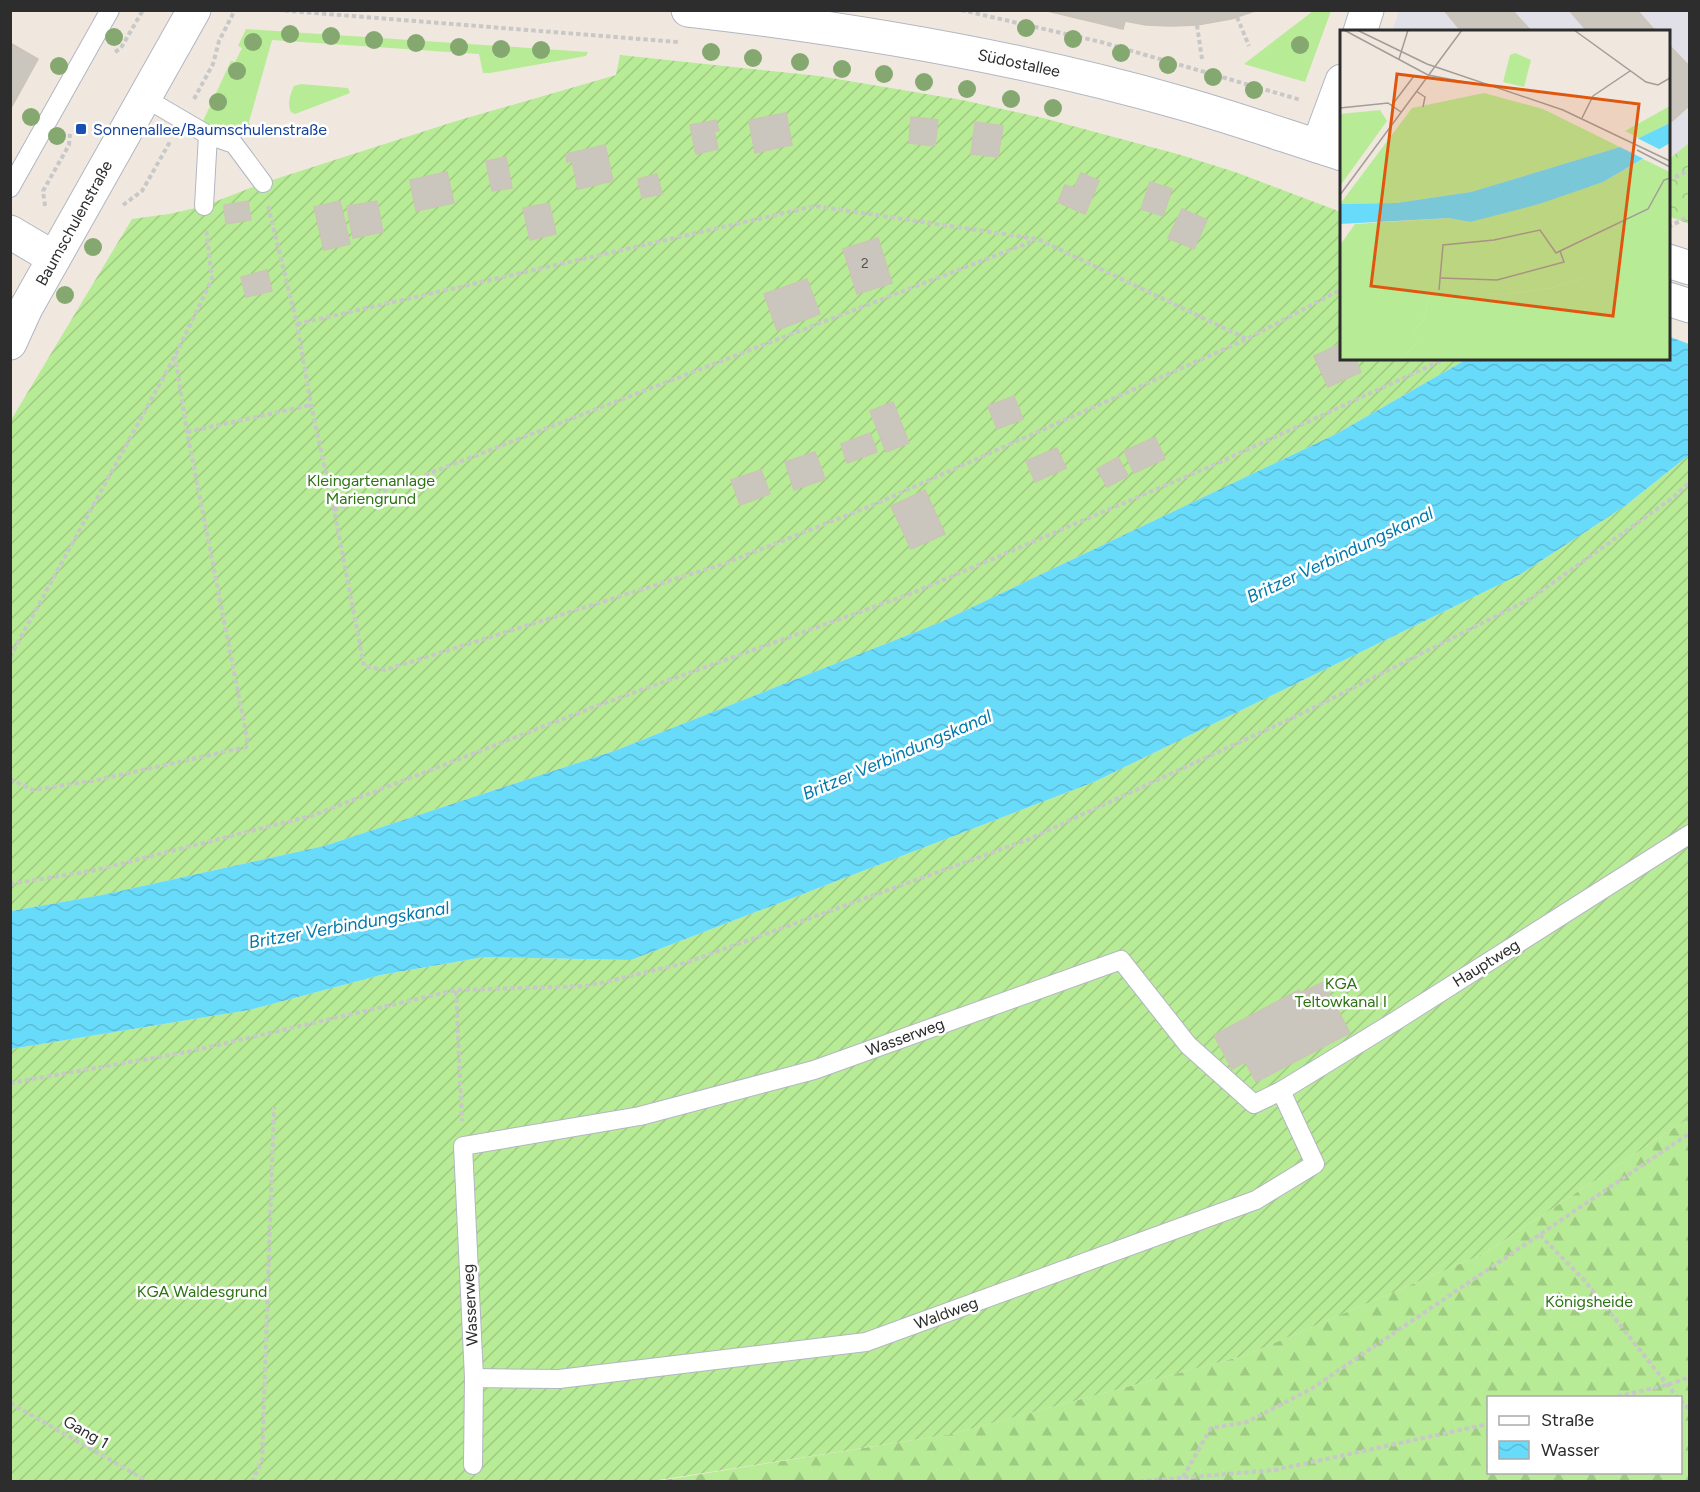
<svg xmlns="http://www.w3.org/2000/svg" width="1700" height="1492" viewBox="0 0 1700 1492" font-family="Figtree,sans-serif">
<style>
.industrial{fill:#e1dfe8}
.grass{fill:#b7eb96}
.forest{fill:url(#forest-firs);fill-rule:evenodd}
.park{fill:url(#park-crowns)}
.garden{fill:url(#garden-furrows)}
.water{fill:url(#water-waves)}
.pier{fill:#f0e8df}
.building{fill:#cbc6bd;stroke:#ccc4b7;stroke-width:1.5}
.lines{fill:none;stroke-linecap:round;stroke-linejoin:round}
.lane-casing{stroke:#b2b6c2;stroke-width:20}
.street-casing{stroke:#b2b6c2;stroke-width:35}
.secondary-casing{stroke:#b2b6c2;stroke-width:35}
.path{stroke:#c8c8c8;stroke-width:4;stroke-dasharray:4.5 3;stroke-linecap:butt}
.lane{stroke:#fff;stroke-width:18}
.street{stroke:#fff;stroke-width:33}
.secondary{stroke:#fff;stroke-width:33}
.tree{fill:#84a86f}
.transit-dot{fill:#1a4fb4;stroke:#fff;stroke-width:2}
.labels{text-anchor:middle;dominant-baseline:central;stroke-width:5;stroke-linejoin:round;paint-order:stroke}
.number-label{font-size:14px;fill:#545351}
.street-label{font-size:16px;fill:#2d2d2d;stroke:#fff}
.transit-label{font-size:16px;fill:#164399;stroke:#fff;text-anchor:start}
.park-label{font-size:16px;fill:#2c7413;stroke:#fff}
.water-label{font-size:18px;font-style:italic;fill:#007aae;stroke:#fff}
.inset-road{fill:none;stroke:#a29d98;stroke-width:1.5}
.view{fill:#df570e;fill-opacity:0.15;stroke:#df570e;stroke-width:3}
.inset-edge{fill:none;stroke:#2d2d2d;stroke-width:3}
</style>
<defs>
<pattern id="forest-firs" width="22" height="20" patternUnits="userSpaceOnUse" patternTransform="scale(1.5)"><rect width="22" height="20" fill="#b7eb96"/><path d="M5 1l3.5 6h-7zM16 11l3.5 6h-7z" fill="#9eca82"/></pattern>
<pattern id="park-crowns" width="20" height="18" patternUnits="userSpaceOnUse" patternTransform="scale(1.5)"><rect width="20" height="18" fill="#b7eb96"/><path d="M2 6a3 3 0 1 1 6 0M12 15a3 3 0 1 1 6 0" fill="none" stroke="#9eca82"/></pattern>
<pattern id="garden-furrows" width="10" height="10" patternUnits="userSpaceOnUse" patternTransform="scale(1.5)"><rect width="10" height="10" fill="#b7eb96"/><path d="M-1 1l2-2M0 10L10 0M9 11l2-2" fill="none" stroke="#9eca82"/></pattern>
<pattern id="water-waves" width="16" height="10" patternUnits="userSpaceOnUse" patternTransform="scale(1.5)"><rect width="16" height="10" fill="#68dbfb"/><path d="M0 5q4-4 8 0t8 0" fill="none" stroke="#5abcd7"/></pattern>
</defs>
<rect width="100%" height="100%" fill="#f0e8df"/>
<polygon class="industrial" points="1399,11 1689,11 1689,143 1669,159 1668,32 1392,32"/>
<g class="grass">
<polygon points="1313,11 1331,11 1305,82 1244,64"/>
<path d="M246,29L588,52L586,56L490,73H483L479,54L272,40L249,122L252,130C229,141 223,132 203,121L231,61L235,62L242,48L238,46Z"/>
<path d="M301,84L348,88L350,93L295,114L291,112C287,104 290,94 294,86Z"/>
</g>
<path class="forest" d="M1689,1118V1481L652,1482L951,1434L1246,1355L1485,1253ZM1488,1398H1680V1472H1488Z"/>
<polygon class="park" points="1689,143 1689,224 1668,216 1669,159"/>
<g class="garden">
<polygon points="620,55 819,76 962,100 1043,118 1181,155 1235,172 1341,212 1342,358 1467,359 1336,434 941,622 614,751 324,846 102,895 11,911 11,420 132,219 169,214 204,206 263,183 453,122 616,75"/>
<polygon points="1689,455 1689,1118 1485,1253 1246,1355 951,1434 652,1481 11,1482 11,1049 249,1010 381,975 484,957 631,960 1094,782 1521,574 1625,506"/>
</g>
<polygon class="water" points="1689,264 1689,455 1625,506 1521,574 1094,782 631,960 484,957 381,975 249,1010 11,1049 11,911 102,895 324,846 614,751 941,622 1336,434 1467,359 1668,358 1669,277"/>
<polygon class="pier" points="1690,261 1689,344 1668,336 1668,274"/>
<g class="building">
<polygon points="1043,10 1258,10 1231,19 1197,25 1171,26 1146,25 1125,21 1123,29"/>
<polygon points="1444,10 1512,10 1532,32 1462,32"/>
<polygon points="1569,10 1637,10 1656,32 1588,32"/>
<polygon points="10,43 38,59 10,110"/>
<polygon points="1668,44 1690,67 1690,105 1672,121 1668,118"/>
<polygon points="786,113 792,145 755,153 749,120"/>
<polygon points="911,117 938,120 935,146 909,143"/>
<polygon points="716,120 719,131 714,131 718,149 696,154 690,125"/>
<polygon points="975,122 1003,126 998,157 971,154"/>
<polygon points="605,145 613,181 578,189 572,161 567,162 566,154"/>
<polygon points="506,157 512,188 492,191 486,161"/>
<polygon points="447,172 454,203 416,211 410,180"/>
<polygon points="1081,173 1099,181 1085,214 1058,202 1065,185 1074,188"/>
<polygon points="657,174 662,194 642,198 638,179"/>
<polygon points="1150,182 1172,189 1163,216 1141,209"/>
<polygon points="248,201 251,220 226,224 224,205"/>
<polygon points="340,201 350,244 324,250 314,207"/>
<polygon points="377,201 383,232 353,238 347,206"/>
<polygon points="549,203 556,234 530,240 523,208"/>
<polygon points="1182,209 1207,220 1194,249 1168,238"/>
<polygon points="878,238 892,283 857,294 843,249"/>
<polygon points="267,270 272,291 246,297 241,277"/>
<polygon points="807,279 820,314 777,330 764,294"/>
<polygon points="1342,343 1342,358 1355,358 1361,372 1328,387 1314,356"/>
<polygon points="1014,396 1023,419 997,429 988,406"/>
<polygon points="893,402 909,443 886,452 870,411"/>
<polygon points="870,433 877,452 847,463 841,444"/>
<polygon points="1155,437 1165,459 1134,473 1124,451"/>
<polygon points="1057,448 1066,468 1035,482 1026,461"/>
<polygon points="815,452 825,479 794,490 785,462"/>
<polygon points="1118,457 1128,476 1107,487 1097,469"/>
<polygon points="761,470 770,494 740,505 731,480"/>
<polygon points="925,490 945,534 911,549 891,506"/>
<polygon points="1323,982 1350,1033 1256,1082 1245,1062 1232,1069 1214,1035 1299,990 1301,993"/>
</g>
<g class="lines">
<defs>
<g id="lane">
<polyline points="145,98 208,135 204,206"/>
<polyline points="208,135 234,144 263,183"/>
<polyline points="10,188 110,10"/>
<polyline points="474,1378 559,1379 866,1342 1256,1200 1315,1164 1281,1091"/>
<polyline points="473,1465 474,1378 463,1146 640,1116 814,1070 1121,960 1188,1045 1254,1104 1281,1091 1397,1020 1690,834"/>
</g>
<g id="street">
<polyline points="1360,32 1367,10"/>
<polyline points="1318,146 1342,81"/>
<polyline points="10,232 54,258"/>
</g>
<g id="secondary">
<path d="M688,10C855,29 1020,57 1181,103C1235,118 1288,137 1342,154"/>
<polyline points="1668,261 1690,268"/>
<polyline points="1668,299 1690,306"/>
<polyline points="10,343 26,308 194,10"/>
</g>
</defs>
<use href="#lane" class="lane-casing"/>
<use href="#street" class="street-casing"/>
<use href="#secondary" class="secondary-casing"/>
<g class="path">
<polyline points="277,10 678,42"/>
<polyline points="961,10 1101,42 1301,100"/>
<polyline points="1237,17 1249,46"/>
<polyline points="1197,25 1202,59"/>
<polyline points="115,52 121,48 143,10"/>
<polyline points="194,99 213,64 219,41 235,10"/>
<polyline points="79,127 81,129"/>
<polyline points="255,132 263,123"/>
<polyline points="1668,178 1671,179 1690,170"/>
<polyline points="123,205 142,191 171,140"/>
<polyline points="45,206 43,191 69,145 70,134"/>
<polyline points="268,206 297,324 311,405 334,510 364,666 385,670 726,563 873,505 1247,339 1342,289"/>
<polyline points="1668,227 1690,216"/>
<polyline points="297,324 815,206 1038,239 1247,339"/>
<polyline points="187,432 311,405"/>
<polyline points="334,510 1036,240"/>
<polyline points="10,657 175,356 212,279 206,228"/>
<polyline points="10,779 33,790 97,780 246,747 247,738 187,432 175,356"/>
<polyline points="10,884 96,870 314,815 599,705 910,594 1218,463 1447,358"/>
<polyline points="456,991 462,1121"/>
<polyline points="10,1083 187,1052 456,990 588,986 685,963 1027,840 1305,712 1530,599 1671,499 1690,482"/>
<polyline points="1540,1235 1585,1281 1678,1398"/>
<polyline points="1610,1398 1667,1385 1690,1377"/>
<polyline points="1680,1400 1690,1410"/>
<polyline points="10,1403 149,1482"/>
<polyline points="1183,1477 1211,1428 1247,1422 1311,1389 1690,1133"/>
<polyline points="252,1482 262,1460 274,1107"/>
<polyline points="1132,1482 1275,1470 1488,1424"/>
</g>
<use href="#lane" class="lane"/>
<use href="#street" class="street"/>
<use href="#secondary" class="secondary"/>
</g>
<g class="tree">
<circle cx="1026" cy="28" r="9"/>
<circle cx="290" cy="34" r="9"/>
<circle cx="331" cy="36" r="9"/>
<circle cx="114" cy="37" r="9"/>
<circle cx="1073" cy="39" r="9"/>
<circle cx="374" cy="40" r="9"/>
<circle cx="253" cy="42" r="9"/>
<circle cx="416" cy="43" r="9"/>
<circle cx="1300" cy="45" r="9"/>
<circle cx="459" cy="47" r="9"/>
<circle cx="501" cy="49" r="9"/>
<circle cx="541" cy="50" r="9"/>
<circle cx="711" cy="52" r="9"/>
<circle cx="1121" cy="53" r="9"/>
<circle cx="753" cy="58" r="9"/>
<circle cx="800" cy="62" r="9"/>
<circle cx="1168" cy="65" r="9"/>
<circle cx="59" cy="66" r="9"/>
<circle cx="842" cy="69" r="9"/>
<circle cx="237" cy="71" r="9"/>
<circle cx="884" cy="74" r="9"/>
<circle cx="1213" cy="77" r="9"/>
<circle cx="924" cy="82" r="9"/>
<circle cx="967" cy="89" r="9"/>
<circle cx="1254" cy="90" r="9"/>
<circle cx="1011" cy="99" r="9"/>
<circle cx="218" cy="102" r="9"/>
<circle cx="1053" cy="108" r="9"/>
<circle cx="31" cy="117" r="9"/>
<circle cx="57" cy="136" r="9"/>
<circle cx="93" cy="247" r="9"/>
<circle cx="65" cy="295" r="9"/>
</g>
<rect class="transit-dot" x="75" y="123" width="12" height="12" rx="3"/>
<g class="labels">
<g class="number-label">
<text x="865" y="263">2</text>
</g>
<g class="street-label">
<text transform="translate(1019 63) rotate(12)">Südostallee</text>
<text transform="translate(74 223) rotate(-61)">Baumschulenstraße</text>
<text transform="translate(1486 963) rotate(-32)">Hauptweg</text>
<text transform="translate(905 1037) rotate(-20)">Wasserweg</text>
<text transform="translate(470 1305) rotate(-93)">Wasserweg</text>
<text transform="translate(946 1313) rotate(-20)">Waldweg</text>
<text transform="translate(86 1432) rotate(30)">Gang 1</text>
</g>
<g class="transit-label">
<text x="93" y="129">Sonnenallee/Baumschulenstraße</text>
</g>
<g class="park-label">
<text x="371" y="480">Kleingartenanlage<tspan x="371" dy="18">Mariengrund</tspan></text>
<text x="1341" y="983">KGA<tspan x="1341" dy="18">Teltowkanal I</tspan></text>
<text x="202" y="1291">KGA Waldesgrund</text>
<text x="1589" y="1301">Königsheide</text>
</g>
<g class="water-label">
<text transform="translate(1340 555) rotate(-25)">Britzer Verbindungskanal</text>
<text transform="translate(897 755) rotate(-23)">Britzer Verbindungskanal</text>
<text transform="translate(349 925) rotate(-10)">Britzer Verbindungskanal</text>
</g>
</g>
<g transform="translate(1340 30)">
<rect width="330" height="330" fill="#f0e8df"/>
<path d="M175,23L191,30L184,57L163,52L170,25Z" fill="#b7eb96"/>
<path d="M330,203V330H61L80,309L73,302L85,287L88,266L167,264L211,258L246,248Z" fill="#b7eb96"/>
<path d="M330,76V93L299,108L285,101Z" fill="#b7eb96"/>
<path d="M144,63L203,79L280,117L131,162L56,173L0,174L72,78ZM40,80L47,91L0,156V84ZM303,129L330,142V203L313,215L246,248L211,258L167,264L88,267L85,287L73,302L81,308L61,330H0V215L15,194L109,188L130,192L263,152Z" fill="#b7eb96"/>
<path d="M330,93V113L263,152L199,174L130,192L109,188L0,194V174L56,173L131,162L280,117Z" fill="#68dbfb"/>
<path d="M295,107L323,121L306,130L276,115Z" fill="#f0e8df"/>
<path class="inset-road" d="M4,0L88,45L135,54M17,0L87,34L223,80L330,131M234,0L306,52L318,55L330,48M59,29L68,0M76,61L85,67L83,77M52,75L74,46M0,78L48,73L61,82M242,88L253,66L290,41M297,120L330,137M0,165L122,0M220,221L308,179L324,150L330,148M101,248L157,250L224,232L220,221M99,260L103,215L154,210L200,200L216,223L220,221"/>
<path class="view" d="M57,44L299,74L273,286L31,256Z"/>
<rect width="330" height="330" class="inset-edge"/>
</g>
<rect width="1700" height="1492" fill="none" stroke="#2d2d2d" stroke-width="24"/>
<rect x="1487" y="1396" width="195" height="78" fill="#ffffff" stroke="#ababab" stroke-width="1.5"/>
<rect x="1499" y="1416" width="30" height="9" fill="#ffffff" stroke="#ababab" stroke-width="1.5"/>
<text x="1541" y="1426" font-size="18" fill="#2d2d2d">Straße</text>
<rect x="1499" y="1441" width="30" height="18" fill="url(#water-waves)" stroke="#ababab" stroke-width="1.5"/>
<text x="1541" y="1456" font-size="18" fill="#2d2d2d">Wasser</text>
</svg>
